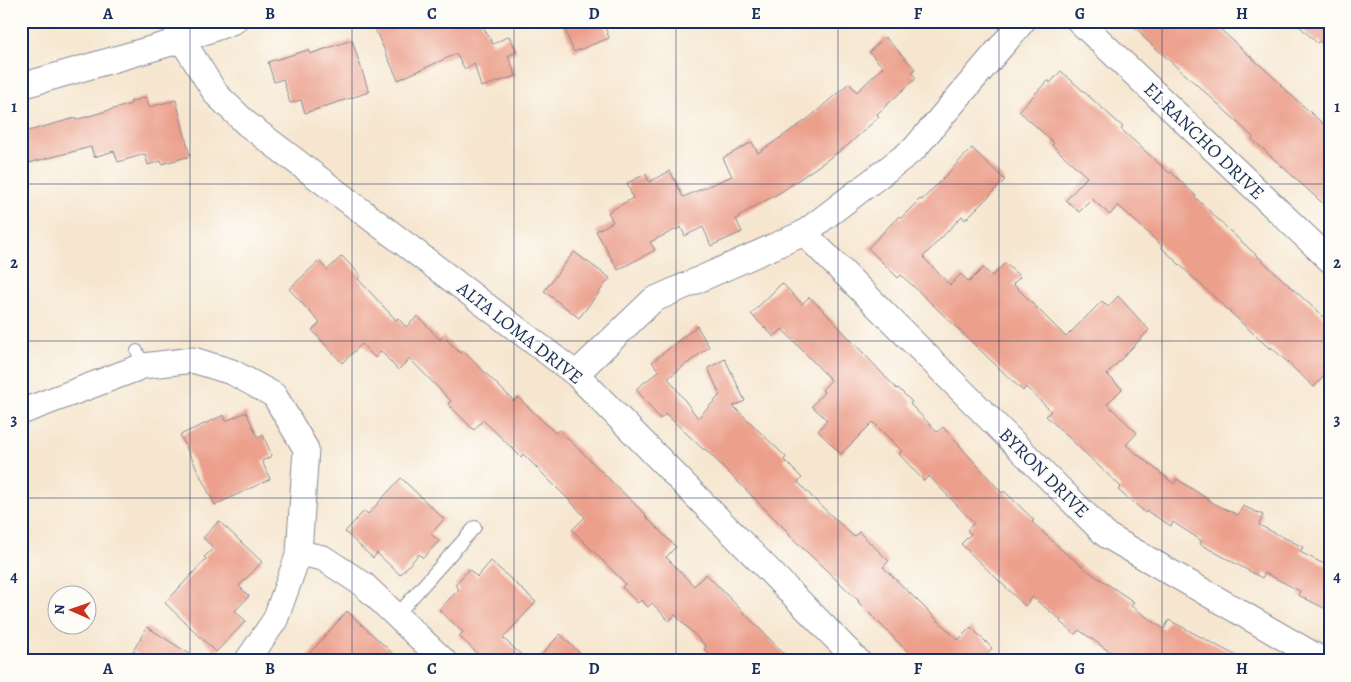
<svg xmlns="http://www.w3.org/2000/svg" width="1351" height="682" viewBox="0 0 1351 682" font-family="Alegreya,serif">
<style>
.building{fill:#ec9f8b}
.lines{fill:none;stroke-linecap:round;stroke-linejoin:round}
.service-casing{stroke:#888a96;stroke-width:14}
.minor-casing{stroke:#888a96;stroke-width:27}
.service{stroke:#fff;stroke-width:12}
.minor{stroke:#fff;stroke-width:25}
.grid{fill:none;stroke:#1b2f5e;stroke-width:1;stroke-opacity:0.55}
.labels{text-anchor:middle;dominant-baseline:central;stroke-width:4.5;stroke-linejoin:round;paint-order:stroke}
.street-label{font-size:19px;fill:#1b2f5e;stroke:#fdfcf7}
.neatline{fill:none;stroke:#1b2f5e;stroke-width:2}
.grid-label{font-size:16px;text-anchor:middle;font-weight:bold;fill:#1b2f5e}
</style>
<rect width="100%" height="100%" fill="#fdfcf7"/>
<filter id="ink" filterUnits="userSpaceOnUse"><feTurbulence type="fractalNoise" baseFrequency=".02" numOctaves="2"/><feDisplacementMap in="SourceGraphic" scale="10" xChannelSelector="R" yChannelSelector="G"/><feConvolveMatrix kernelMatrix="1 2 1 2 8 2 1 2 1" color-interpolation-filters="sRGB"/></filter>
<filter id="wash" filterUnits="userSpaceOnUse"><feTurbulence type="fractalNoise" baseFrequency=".0096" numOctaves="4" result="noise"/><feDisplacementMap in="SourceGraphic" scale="20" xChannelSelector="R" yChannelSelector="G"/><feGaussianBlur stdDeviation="1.12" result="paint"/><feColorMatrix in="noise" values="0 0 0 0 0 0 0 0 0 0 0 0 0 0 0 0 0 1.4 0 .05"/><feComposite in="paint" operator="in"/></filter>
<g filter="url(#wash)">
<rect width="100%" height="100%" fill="#f6e6cf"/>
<g id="blocks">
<g class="building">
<polygon points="394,21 480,21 493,44 509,36 517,51 508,56 516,76 481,87 474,63 465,69 456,54 398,80 374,27"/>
<polygon points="561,21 603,21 609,38 574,52"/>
<polygon points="1128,21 1211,21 1281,84 1280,85 1330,130 1330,210 1252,139 1253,137 1216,102 1142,36 1143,35"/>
<polygon points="1294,21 1330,21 1330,51 1319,41 1317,43"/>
<polygon points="885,37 915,69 912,73 916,78 877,114 879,117 847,146 781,192 738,216 739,218 736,219 742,232 711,246 703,227 685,236 681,227 650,242 655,250 618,270 596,231 613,222 608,212 633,198 627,183 646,174 649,182 670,171 683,197 732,176 723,158 752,142 758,153 809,118 849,83 857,92 883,67 869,52"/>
<polygon points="352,40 369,92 305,113 301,100 290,103 283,79 274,82 268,62 308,50 310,54"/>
<polygon points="1061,71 1123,127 1121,129 1169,173 1171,172 1196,196 1195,197 1230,231 1330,323 1330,369 1314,387 1271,347 1270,349 1198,282 1161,247 1162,246 1118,205 1110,215 1092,199 1079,212 1066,200 1087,177 1052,145 1054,143 1019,111 1048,80 1050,83"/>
<polygon points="146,97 149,107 176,100 190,156 162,164 161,161 148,165 145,154 118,162 114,151 94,157 91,147 21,165 21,133 75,118 75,120 131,104 130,102"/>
<polygon points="972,148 1005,180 965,220 962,216 923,257 950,285 961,274 969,282 983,268 992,276 1005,263 1020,277 1013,284 1066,337 1102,301 1108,307 1118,296 1149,330 1107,374 1122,389 1107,404 1137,433 1126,445 1174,484 1177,479 1215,504 1238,515 1243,506 1263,515 1259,525 1303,547 1300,552 1330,567 1330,611 1298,595 1300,591 1265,573 1262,578 1200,544 1202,541 1173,522 1171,526 1147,511 1146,513 1118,490 1121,487 1046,416 1051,411 1026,387 1023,391 912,285 901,275 898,278 868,248 899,216 901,218 920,199 922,200"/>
<polygon points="574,252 610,278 579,318 544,291"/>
<polygon points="342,256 361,276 358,279 396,320 398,318 406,327 418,316 440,340 443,336 460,353 463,351 514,401 518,397 555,433 559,430 646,515 645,516 676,547 666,557 694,586 706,574 791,661 716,661 704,649 706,646 675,615 669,621 652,603 648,607 641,600 638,603 622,587 625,584 622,580 572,530 585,517 572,503 523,454 521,457 483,420 474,430 448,404 451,401 410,359 398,370 381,351 375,358 362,344 342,363 312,330 320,323 289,289 319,261 327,270"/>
<polygon points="782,283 802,304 809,297 821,308 897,389 898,388 912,402 910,404 937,432 943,427 1002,493 1004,491 1034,520 1032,522 1064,552 1088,571 1134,602 1131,606 1164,629 1169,620 1246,661 1123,661 1079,630 1075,634 1060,622 1061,620 1032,597 1025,606 961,544 971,534 967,530 974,523 929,476 924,481 899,454 902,451 873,422 841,454 818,431 827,420 812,406 824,392 822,390 831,380 782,329 774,337 751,314"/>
<polygon points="697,326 709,347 668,378 698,418 720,395 708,368 725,359 745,401 733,406 786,457 784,460 802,478 798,482 814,499 854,537 859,532 889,561 883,567 958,640 971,627 992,648 981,661 917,661 858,602 859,601 789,535 790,534 705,449 704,450 666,414 660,419 636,389 659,371 652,362"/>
<polygon points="246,412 258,438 263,435 272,456 262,461 270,479 215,505 180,435 224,415 226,421"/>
<polygon points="401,478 444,519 431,534 439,541 423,558 419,554 400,575 377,553 373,558 345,532 364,511 368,514"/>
<polygon points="219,521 262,562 239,586 249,596 235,611 246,621 216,652 165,603 206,559 204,557 214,548 203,538"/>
<polygon points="491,561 536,602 503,638 528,661 485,661 459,636 463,632 439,610 459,589 455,585 469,569 477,577"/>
<polygon points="347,611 401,661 303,661"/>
<polygon points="147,627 201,661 149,661 133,651"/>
<polygon points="560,634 588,661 536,661"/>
</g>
</g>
</g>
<g filter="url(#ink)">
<use href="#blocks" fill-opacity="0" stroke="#888a96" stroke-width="1"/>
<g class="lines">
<defs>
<g id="service">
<polyline points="137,351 143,366"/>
<polyline points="396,616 475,527"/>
</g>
<g id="minor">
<polyline points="175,21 182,40 216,94 247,124 576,374 858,661"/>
<polyline points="1079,21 1330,260"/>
<polyline points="21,86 182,40 234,21"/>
<polyline points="804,233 1106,535 1324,661"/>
<polyline points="576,374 653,300 804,233 914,149 1023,21"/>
<polyline points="21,412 143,366 193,360 232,372 274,395 306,449 299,553 275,620 247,661"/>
<polyline points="299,553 323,558 364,585 444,661"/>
</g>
</defs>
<use href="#service" class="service-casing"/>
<use href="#minor" class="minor-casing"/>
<use href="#service" class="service"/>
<use href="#minor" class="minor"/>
</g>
</g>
<path class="grid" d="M190,21V661M352,21V661M514,21V661M676,21V661M838,21V661M999,21V661M1162,21V661M21,184H1330M21,341H1330M21,498H1330"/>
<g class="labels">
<g class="street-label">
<text transform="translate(1204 141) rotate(44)">EL RANCHO DRIVE</text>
<text transform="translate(520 333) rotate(38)">ALTA LOMA DRIVE</text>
<text transform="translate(1044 473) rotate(45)">BYRON DRIVE</text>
</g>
</g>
<rect width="1351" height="682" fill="none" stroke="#fdfcf7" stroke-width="55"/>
<g transform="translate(72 610) rotate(272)"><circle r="24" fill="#fdfcf7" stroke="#a3aaba"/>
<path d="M0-4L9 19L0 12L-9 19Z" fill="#c8321e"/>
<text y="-8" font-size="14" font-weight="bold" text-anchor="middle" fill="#1b2f5e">N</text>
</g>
<rect x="28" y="28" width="1296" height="626" class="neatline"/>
<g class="grid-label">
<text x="108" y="19">A</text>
<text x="270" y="19">B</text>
<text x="432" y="19">C</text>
<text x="594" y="19">D</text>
<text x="756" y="19">E</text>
<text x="918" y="19">F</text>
<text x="1080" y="19">G</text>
<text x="1242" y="19">H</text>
<text x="14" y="112">1</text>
<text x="1337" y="112">1</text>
<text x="14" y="268">2</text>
<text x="1337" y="268">2</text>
<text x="14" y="425">3</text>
<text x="1337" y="425">3</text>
<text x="14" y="582">4</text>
<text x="1337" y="582">4</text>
<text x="108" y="674">A</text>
<text x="270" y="674">B</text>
<text x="432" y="674">C</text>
<text x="594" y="674">D</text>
<text x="756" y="674">E</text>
<text x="918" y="674">F</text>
<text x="1080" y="674">G</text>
<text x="1242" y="674">H</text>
</g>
</svg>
